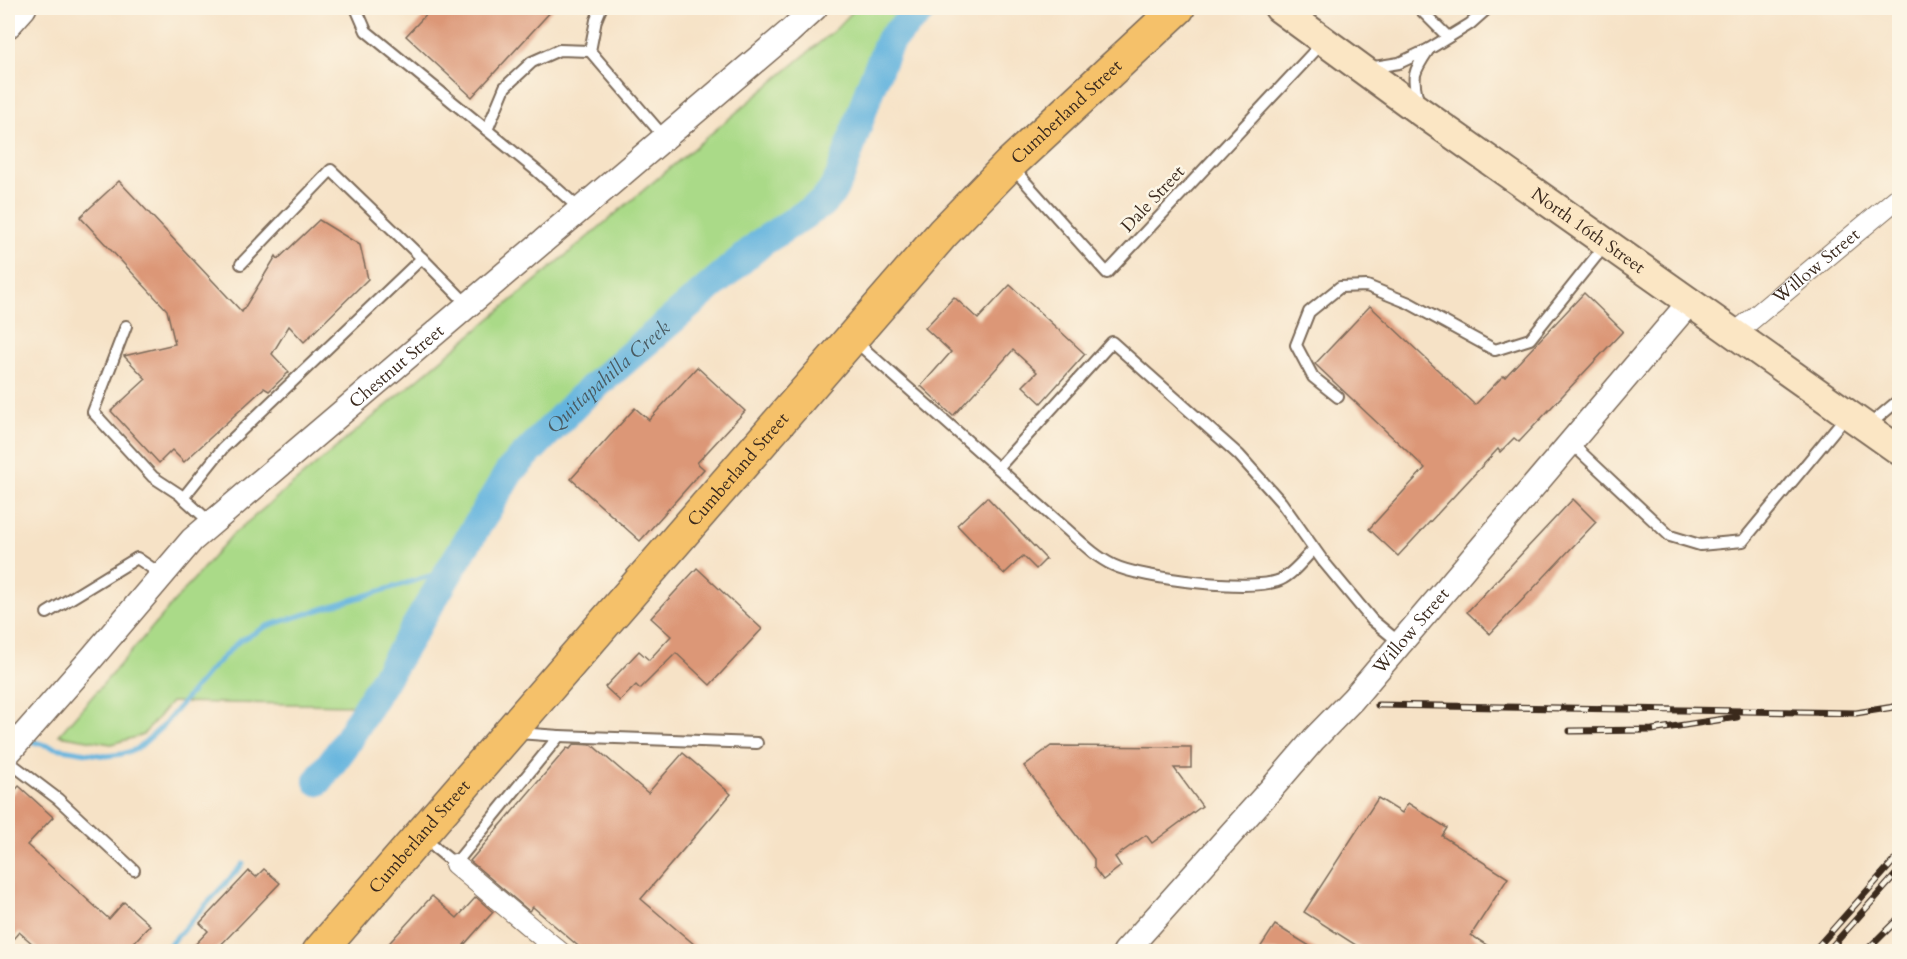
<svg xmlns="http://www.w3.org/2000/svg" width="1907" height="959" viewBox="0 0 1907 959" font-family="Cardo,serif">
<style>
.green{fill:#aada88;stroke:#728253;stroke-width:1.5}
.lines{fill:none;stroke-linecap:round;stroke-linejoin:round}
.stream{stroke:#63b4de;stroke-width:5}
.river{stroke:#63b4de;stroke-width:30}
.building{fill:#dc9777}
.service-casing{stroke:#7c6a59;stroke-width:14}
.minor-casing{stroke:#7c6a59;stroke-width:22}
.tertiary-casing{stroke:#7c6a59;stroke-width:27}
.secondary-casing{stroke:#7c6a59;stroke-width:32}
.trunk-casing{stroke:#7c6a59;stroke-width:36}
.service{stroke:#fff;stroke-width:10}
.minor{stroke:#fff;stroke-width:20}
.tertiary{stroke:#fff;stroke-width:24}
.secondary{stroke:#fbe6c4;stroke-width:28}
.trunk{stroke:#f5c16b;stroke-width:33}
.rail-casing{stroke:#3b2a1e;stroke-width:7}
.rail{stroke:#fcf5e5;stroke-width:4.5;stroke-dasharray:14;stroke-linecap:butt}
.labels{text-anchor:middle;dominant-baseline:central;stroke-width:5;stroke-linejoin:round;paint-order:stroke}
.street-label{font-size:18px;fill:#3b2a1e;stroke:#fcf5e5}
.water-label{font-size:20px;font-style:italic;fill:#495a61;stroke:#fcf5e5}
</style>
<rect width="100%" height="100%" fill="#fcf5e5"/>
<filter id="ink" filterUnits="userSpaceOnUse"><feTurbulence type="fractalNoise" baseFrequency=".0167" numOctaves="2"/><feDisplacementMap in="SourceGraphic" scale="12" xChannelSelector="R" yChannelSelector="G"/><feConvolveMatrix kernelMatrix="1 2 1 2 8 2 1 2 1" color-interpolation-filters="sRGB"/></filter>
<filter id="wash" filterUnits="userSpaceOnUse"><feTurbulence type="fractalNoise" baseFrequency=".008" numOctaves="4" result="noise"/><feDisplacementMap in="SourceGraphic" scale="24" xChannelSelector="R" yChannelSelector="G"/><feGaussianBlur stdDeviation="1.35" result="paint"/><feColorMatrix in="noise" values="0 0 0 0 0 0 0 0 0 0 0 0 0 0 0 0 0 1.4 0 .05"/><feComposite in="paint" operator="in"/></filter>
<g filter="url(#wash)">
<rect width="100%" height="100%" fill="#f6e2c6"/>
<polygon class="green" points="856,8 907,8 881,34 829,179 818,194 755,235 568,396 504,466 357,705 171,702 143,735 111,744 59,735 232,535 837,28"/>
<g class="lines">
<g class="stream">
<polyline points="27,740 56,748 106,756 122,754 137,749 162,727 210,670 238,642 267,626 449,570"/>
<polyline points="163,952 243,864"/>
</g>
<path class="river" id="s1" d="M318,781L342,749L510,471L581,398L762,242L821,204L831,193L840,177L870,88L890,40L923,8"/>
</g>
<g id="blocks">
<g class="building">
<polygon points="432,8 554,8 472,97 406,36"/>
<polygon points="119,181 242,312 276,256 278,259 319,220 360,245 368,279 304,342 289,326 272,354 289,372 269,391 264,388 184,462 172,450 159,463 111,411 146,379 124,356 175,344 167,310 80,217"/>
<polygon points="1010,285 1085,354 1041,403 1023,386 1037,372 1013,350 953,416 921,386 951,352 925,328 954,297 978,319"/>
<polygon points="1584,293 1623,331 1519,442 1514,438 1500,452 1498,449 1398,556 1369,529 1425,468 1315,364 1370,306 1475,405 1503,376 1505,377"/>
<polygon points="697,367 745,411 697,463 704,469 640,541 571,479 635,408 649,420"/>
<polygon points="987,497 1046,559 1036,569 1023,556 1004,574 957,525"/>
<polygon points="1573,499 1596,522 1490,634 1467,612"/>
<polygon points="697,568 762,629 710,685 676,653 640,689 636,685 620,701 605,687 639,651 649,660 671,636 651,618"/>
<polygon points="574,744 592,745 648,793 683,753 731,794 641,899 702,951 584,951 533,907 529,911 470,861 567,748 570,749"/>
<polygon points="1051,746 1191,747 1191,768 1174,768 1202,806 1152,843 1146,835 1115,857 1121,866 1103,880 1094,868 1094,859 1024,766"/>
<polygon points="19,786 53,817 27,845 109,919 124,902 150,925 126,951 41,951 19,932 8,945 8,798"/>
<polygon points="1378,798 1402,813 1408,803 1447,828 1442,836 1508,878 1471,935 1496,951 1365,951 1304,912"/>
<polygon points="264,869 280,883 215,951 189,951 208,931 200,923 249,871 256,877"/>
<polygon points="432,896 457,918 476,897 493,912 464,945 472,951 382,951"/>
<polygon points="1275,925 1318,951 1258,951"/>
</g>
</g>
</g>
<g filter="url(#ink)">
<use href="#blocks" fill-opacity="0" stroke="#7c6a59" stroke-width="1.5"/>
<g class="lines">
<defs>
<g id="service">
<polyline points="356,8 366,31 537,171 581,210"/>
<polyline points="601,8 596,20 590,51 665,138"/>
<polyline points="1419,8 1448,37"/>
<polyline points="1429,49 1470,24 1488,8"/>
<path d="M1368,68L1399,63L1429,49C1413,73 1411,75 1419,104"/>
<polyline points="487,130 505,87 532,62 559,50 590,51"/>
<polyline points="1011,166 1107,273 1324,41"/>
<polyline points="241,264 331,170 422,258"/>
<polyline points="126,326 93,412 153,477 179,494 211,523"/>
<polyline points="854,340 998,468 1112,342 1239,455 1281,502 1323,561 1372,620 1400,643"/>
<polyline points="1338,397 1313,377 1296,345 1309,312 1340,287 1367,286 1409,303 1495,350 1530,339 1606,244"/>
<polyline points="1868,426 1900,399"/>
<polyline points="1571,443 1670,536 1700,545 1743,541 1847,415"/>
<path d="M998,468C1020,488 1041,507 1063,526C1079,540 1094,556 1113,565C1142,579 1252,592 1280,580C1293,574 1304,559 1314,549"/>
<polyline points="183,498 223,448 422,258 468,305"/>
<polyline points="47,613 137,558 162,575"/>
<polyline points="559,736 757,743"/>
<polyline points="8,761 58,799 134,870"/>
<polyline points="422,837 455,864 559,736 518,733"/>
</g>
<g id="minor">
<path id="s2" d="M1733,335L1900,196"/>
<polyline points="455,864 560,952"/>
</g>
<g id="tertiary">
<polyline points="8,26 24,8"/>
<path id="s3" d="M8,753L90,660L192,540L789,32L815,8"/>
<path id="s4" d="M1125,952L1272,788L1314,739L1353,699L1689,303"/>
</g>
<g id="secondary">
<path id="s5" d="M1279,8L1414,107L1900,451"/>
</g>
<g id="trunk">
<path id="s6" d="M319,952L943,233L1010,164L1178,8"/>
</g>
</defs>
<use href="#service" class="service-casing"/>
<use href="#minor" class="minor-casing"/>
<use href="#tertiary" class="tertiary-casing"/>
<use href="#secondary" class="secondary-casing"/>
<use href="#trunk" class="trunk-casing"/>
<use href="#service" class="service"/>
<use href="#minor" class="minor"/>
<use href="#tertiary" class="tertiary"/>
<use href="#secondary" class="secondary"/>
<use href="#trunk" class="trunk"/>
<defs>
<g id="rail">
<polyline points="1378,705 1856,713 1900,706"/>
<polyline points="1570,731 1652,730 1737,717"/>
<polyline points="1813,952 1900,854"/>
<polyline points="1827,952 1900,870"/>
<polyline points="1865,952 1900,917"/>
</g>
</defs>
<use href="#rail" class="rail-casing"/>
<use href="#rail" class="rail"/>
</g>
</g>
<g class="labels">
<g class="street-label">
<text stroke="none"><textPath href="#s6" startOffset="1125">Cumberland Street</textPath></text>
<text transform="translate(1153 199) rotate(-47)">Dale Street</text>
<text stroke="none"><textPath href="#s5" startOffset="381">North 16th Street</textPath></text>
<text stroke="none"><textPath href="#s2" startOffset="108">Willow Street</textPath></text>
<text stroke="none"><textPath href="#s3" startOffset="550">Chestnut Street</textPath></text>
<text stroke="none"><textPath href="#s6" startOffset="639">Cumberland Street</textPath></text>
<text stroke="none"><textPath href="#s4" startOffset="430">Willow Street</textPath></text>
<text stroke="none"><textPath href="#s6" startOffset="153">Cumberland Street</textPath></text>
</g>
<g class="water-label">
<text stroke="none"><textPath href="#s1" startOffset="501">Quittapahilla Creek</textPath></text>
</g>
</g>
<rect width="1907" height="959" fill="none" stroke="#fcf5e5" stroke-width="30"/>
</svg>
